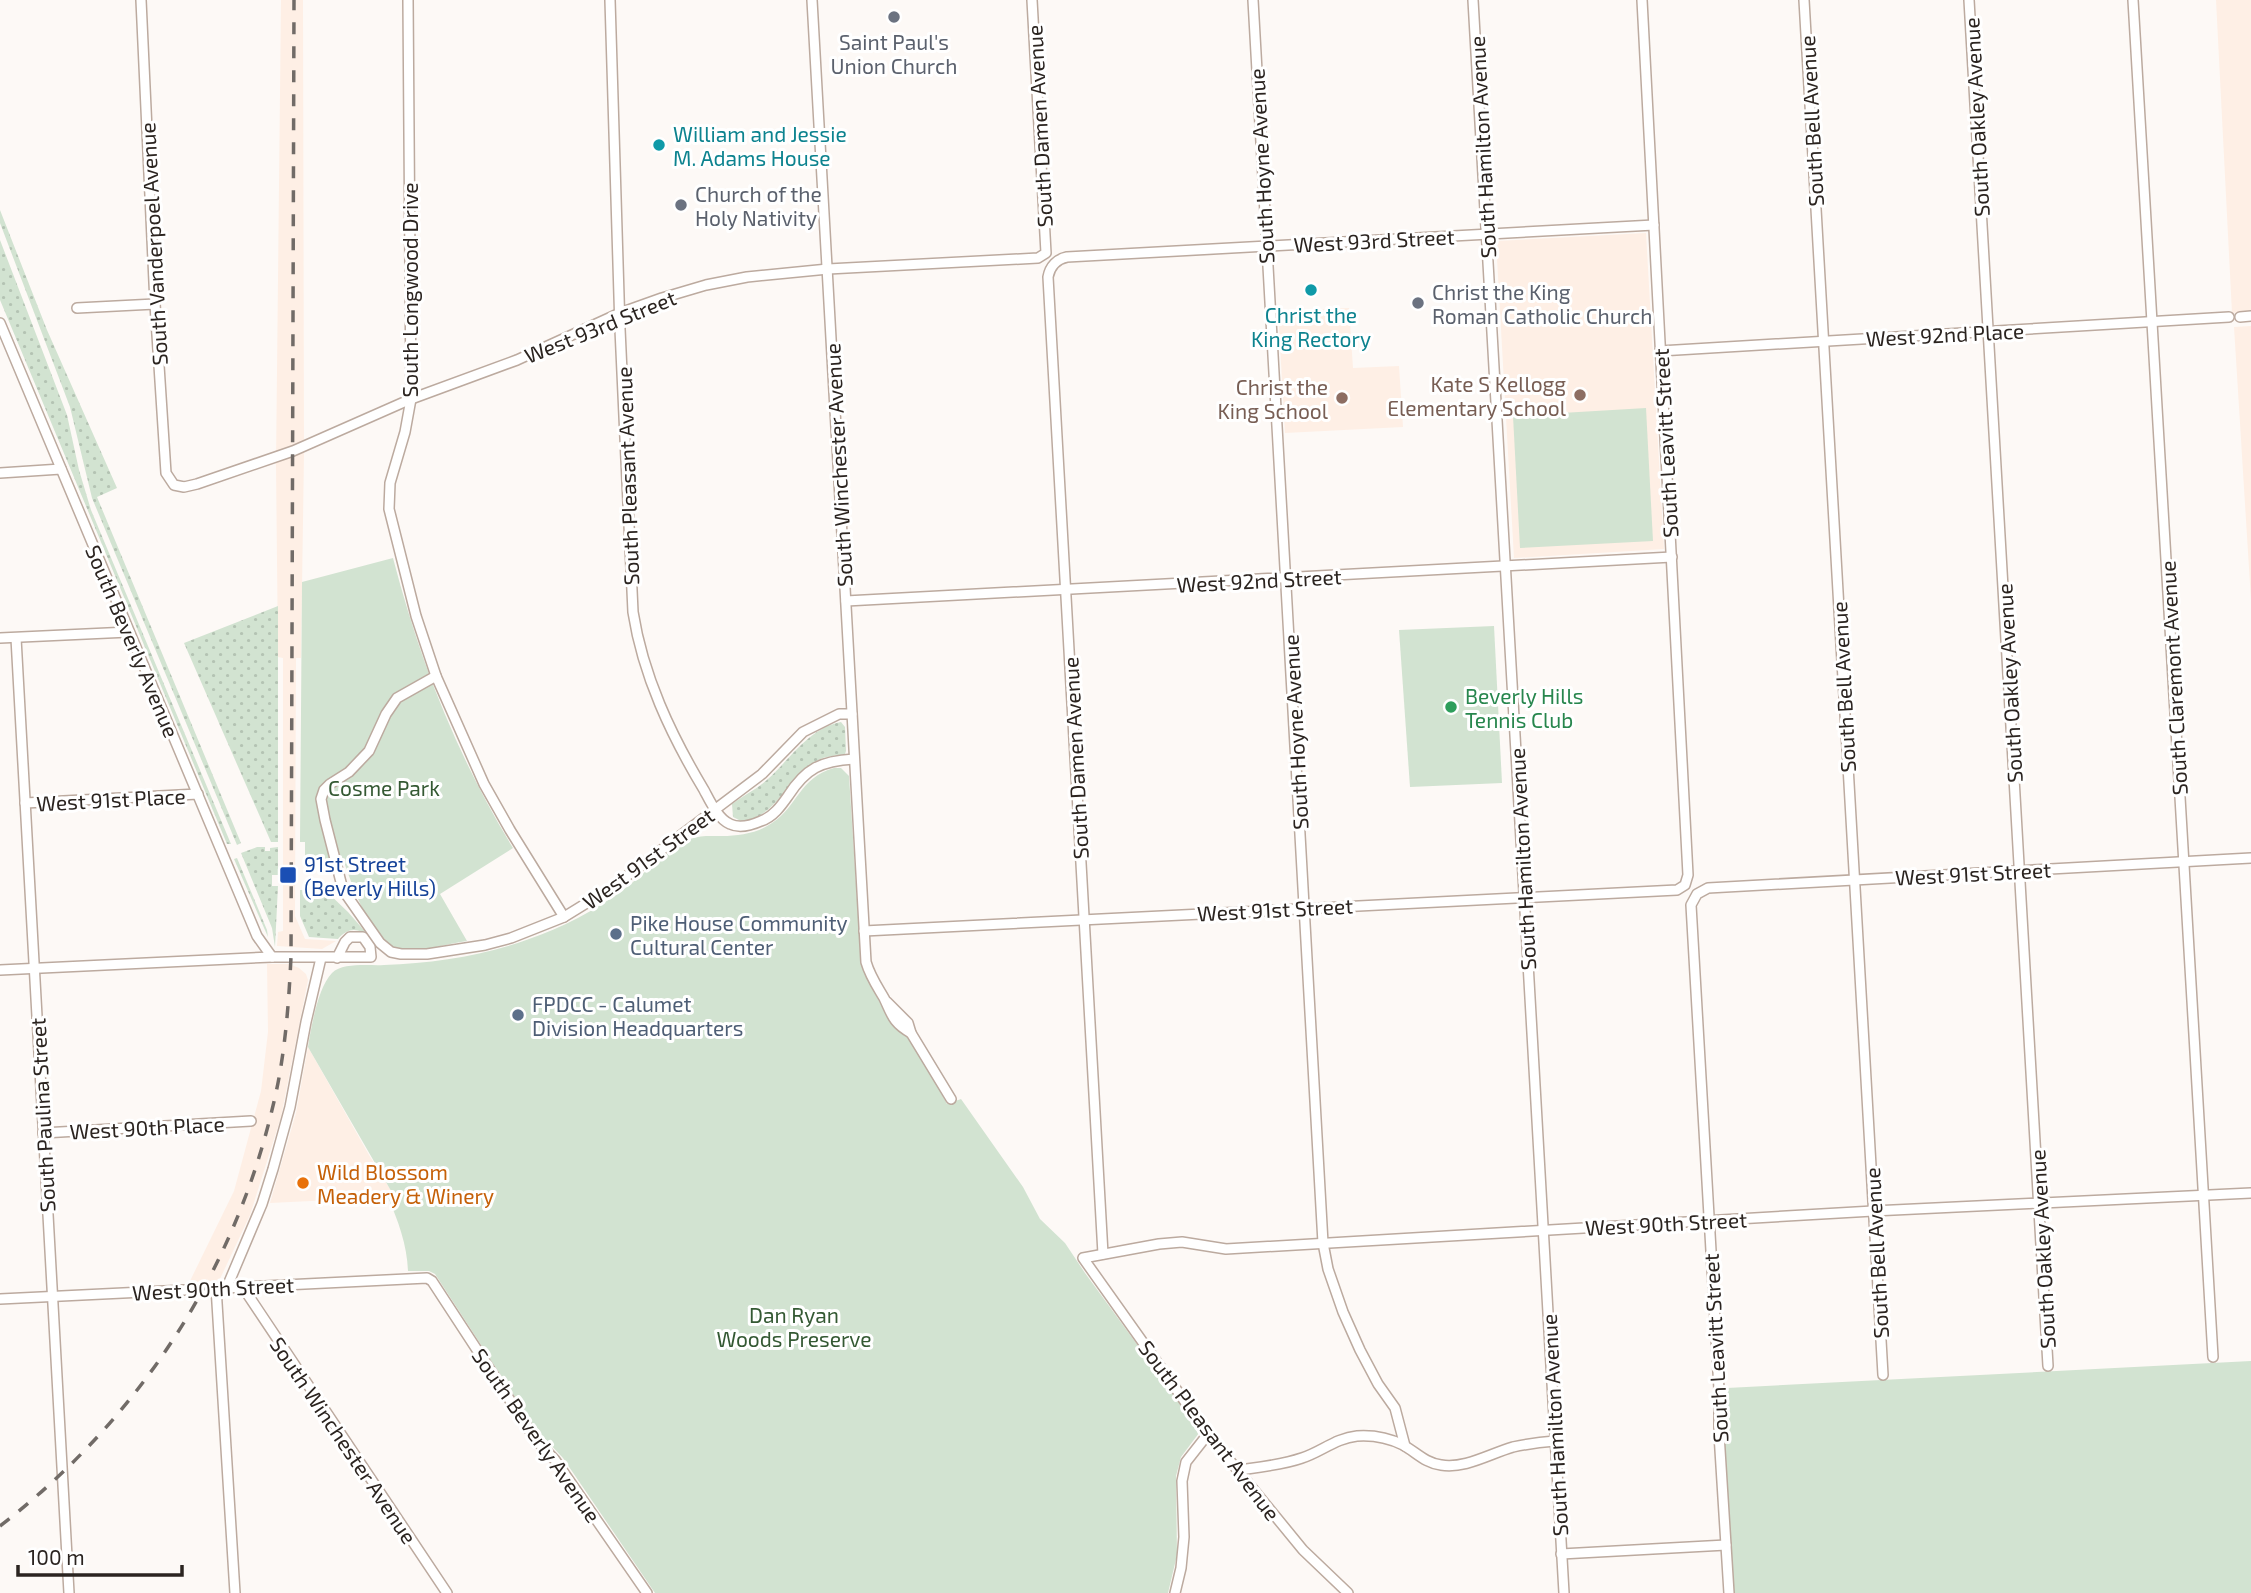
<svg xmlns="http://www.w3.org/2000/svg" width="2251" height="1593" viewBox="0 0 2251 1593" font-family="'Exo 2',sans-serif">
<style>
.built{fill:#feefe5}
.grass{fill:url(#grass-dots)}
.green{fill:#d2e3d1}
.lines{fill:none;stroke-linecap:round;stroke-linejoin:round}
.minor-casing{stroke:#bcaa9f;stroke-width:12}
.minor{stroke:#fff;stroke-width:9}
.rail{stroke:#716b67;stroke-width:3.5;stroke-dasharray:12 12;stroke-linecap:butt}
.worship-dot{fill:#6b7280;stroke:#fff;stroke-width:2.5}
.culture-dot{fill:#0f9aa8;stroke:#fff;stroke-width:2.5}
.education-dot{fill:#8d6e63;stroke:#fff;stroke-width:2.5}
.leisure-dot{fill:#2e9e5b;stroke:#fff;stroke-width:2.5}
.transit-dot{fill:#1a4fb4;stroke:#fff;stroke-width:2.5}
.service-dot{fill:#5c6f8a;stroke:#fff;stroke-width:2.5}
.food-dot{fill:#e8710a;stroke:#fff;stroke-width:2.5}
.labels{text-anchor:middle;dominant-baseline:central;stroke-width:6;stroke-linejoin:round;paint-order:stroke}
.worship-label{font-size:21px;fill:#5b616d;stroke:#fff;text-anchor:start}
.street-label{font-size:21px;fill:#2b2420;stroke:#fff}
.culture-label{font-size:21px;fill:#0d838f;stroke:#fff;text-anchor:start}
.education-label{font-size:21px;fill:#785e54;stroke:#fff;text-anchor:end}
.leisure-label{font-size:21px;fill:#27864d;stroke:#fff;text-anchor:start}
.park-label{font-size:21px;fill:#345933;stroke:#fff}
.transit-label{font-size:21px;fill:#164399;stroke:#fff;text-anchor:start}
.service-label{font-size:21px;fill:#4e5e75;stroke:#fff;text-anchor:start}
.food-label{font-size:21px;fill:#c56008;stroke:#fff;text-anchor:start}
</style>
<defs>
<pattern id="grass-dots" width="8" height="8" patternUnits="userSpaceOnUse" patternTransform="scale(1.75)"><rect width="8" height="8" fill="#d2e3d1"/><path d="M2 2h.1M6 6h.1" fill="none" stroke="#b4c3b3" stroke-width="1.8" stroke-linecap="round"/></pattern>
</defs>
<rect width="100%" height="100%" fill="#fdf9f6"/>
<g class="built">
<polygon points="281,0 303,0 304,453 301,658 296,658 295,916 305,939 336,941 322,949 277,946 278,932 283,931 283,658 278,657 276,464"/>
<polygon points="2216,0 2251,0 2251,312 2232,313"/>
<polygon points="1646,233 1664,549 1514,558 1496,241"/>
<polygon points="1349,308 1353,368 1399,366 1403,427 1285,433 1278,311"/>
<polygon points="2251,326 2251,600 2234,327"/>
<polygon points="267,964 289,964 299,968 306,974 308,980 281,1117 250,1215 219,1281 189,1283 234,1191 261,1091 268,1032"/>
<polygon points="308,1047 369,1155 395,1197 270,1203 296,1113"/>
</g>
<g class="grass">
<polygon points="0,210 47,330 117,488 97,497 241,843 237,845 92,498 70,407 0,223"/>
<polygon points="0,240 67,415 79,470 91,510 231,844 227,844 0,300"/>
<polygon points="278,606 278,842 271,842 184,643"/>
<path d="M841,722L845,727L846,751L845,754C833,756 823,756 813,763C785,780 777,818 741,821L733,817L732,804C744,795 757,789 768,779C791,758 809,728 841,722Z"/>
<polygon points="257,847 265,847 265,851 270,851 270,848 278,847 278,875 272,875 272,886 278,886 275,947 272,928 241,853"/>
<polygon points="237,858 267,930 268,937 234,859"/>
<path d="M300,890H325L348,912L369,936C358,928 348,927 338,939L309,937L300,916Z"/>
</g>
<g class="green">
<polygon points="1646,408 1653,541 1520,548 1513,416"/>
<path d="M393,558C420,662 457,756 513,848L440,894L467,941C446,944 417,954 395,948C371,941 351,882 343,859H307L305,857V842H300L302,582Z"/>
<polygon points="1494,626 1502,783 1410,787 1399,630"/>
<path d="M834,768H841L849,776L861,961L865,974L888,1018L913,1041L947,1104L961,1099L1023,1187L1040,1219L1065,1243L1085,1273L1198,1428L1199,1433L1181,1457L1176,1476L1177,1555L1168,1593H655L563,1458L535,1428L435,1274L429,1271H408C407,1244 398,1221 388,1197L394,1196L308,1047C311,1028 318,987 332,973C343,962 370,966 384,965C433,963 483,956 529,939C562,928 595,910 623,890C641,877 672,846 690,839C701,835 711,836 722,836C739,836 758,833 772,823C798,806 799,778 834,768Z"/>
<polygon points="2251,1361 2251,1593 1734,1593 1724,1433 1727,1388"/>
</g>
<g class="lines">
<defs>
<g id="minor">
<polyline points="141,0 155,304 166,473 174,485 184,487 197,484 293,451 411,399 517,360 620,313 662,298 706,285 747,277 828,269 1038,258 1046,253 1032,0"/>
<polyline points="408,0 411,399 405,432 390,483 389,509 416,616 436,676 484,784 510,830 564,917"/>
<path d="M610,0L620,329L633,612C643,676 671,735 704,790C710,801 718,819 730,824C740,829 752,825 761,821C773,817 781,806 788,796C806,768 821,761 854,759"/>
<path d="M812,0L866,962C870,976 877,986 884,998C892,1015 893,1023 911,1033"/>
<polyline points="1253,0 1323,1243 1328,1269 1343,1312 1360,1350 1378,1384 1395,1408 1405,1446"/>
<polyline points="1473,0 1564,1593"/>
<polyline points="1804,0 1883,1375"/>
<polyline points="1969,0 2048,1366"/>
<polyline points="2133,0 2213,1357"/>
<polyline points="77,308 155,304"/>
<polyline points="2240,317 2251,316"/>
<polyline points="0,323 257,936 272,957"/>
<polyline points="1660,351 2229,317"/>
<polyline points="0,473 61,469"/>
<polyline points="846,601 1672,557"/>
<polyline points="0,638 129,632"/>
<polyline points="16,638 69,1593"/>
<polyline points="436,676 397,698 386,714 369,751 349,772 330,784 324,790 321,799 325,820 343,890 380,943 391,952 401,954 427,954 485,945 511,938 564,917 611,888 762,774 803,732 839,714 852,714"/>
<polyline points="25,803 198,794"/>
<polyline points="864,931 1677,890 1685,885 1688,875 1642,0"/>
<polyline points="0,970 272,957 371,957 370,947 363,937 350,937 345,942 337,958"/>
<polyline points="887,1002 908,1023 911,1033 951,1099"/>
<polyline points="43,1133 251,1121"/>
<path d="M1103,1254L1048,277C1050,266 1057,259 1067,257L1654,225"/>
<polyline points="242,1286 447,1593"/>
<polyline points="216,1287 235,1593"/>
<polyline points="227,1287 262,1204 273,1169 290,1107 306,1022 321,958"/>
<polyline points="0,1299 427,1278 432,1281 536,1440 555,1460 647,1593"/>
<path d="M1239,1470C1261,1467 1282,1465 1302,1458C1321,1452 1336,1438 1357,1436C1372,1435 1389,1438 1403,1445C1416,1452 1425,1463 1441,1465C1465,1469 1489,1454 1513,1447C1527,1444 1541,1442 1555,1441"/>
<polyline points="1561,1554 1726,1545"/>
<polyline points="1175,1593 1181,1568 1184,1537 1182,1481 1186,1462 1208,1434"/>
<polyline points="1348,1593 1303,1550 1208,1434 1083,1258 1159,1244 1182,1242 1226,1249 1873,1211 2251,1193"/>
<polyline points="1729,1593 1719,1434 1719,1389 1691,905 1697,894 1708,888 2251,858"/>
</g>
</defs>
<use href="#minor" class="minor-casing"/>
<use href="#minor" class="minor"/>
<path class="rail" d="M0,1526C144,1415 242,1261 278,1083C286,1041 289,999 291,957L294,0"/>
</g>
<g class="worship-dot">
<circle cx="894" cy="17" r="7"/>
<circle cx="681" cy="205" r="7"/>
<circle cx="1418" cy="303" r="7"/>
</g>
<g class="culture-dot">
<circle cx="659" cy="145" r="7"/>
<circle cx="1311" cy="290" r="7"/>
</g>
<g class="education-dot">
<circle cx="1580" cy="395" r="7"/>
<circle cx="1342" cy="398" r="7"/>
</g>
<circle class="leisure-dot" cx="1451" cy="707" r="7"/>
<rect class="transit-dot" x="279" y="866" width="18" height="18" rx="3.5"/>
<g class="service-dot">
<circle cx="616" cy="934" r="7"/>
<circle cx="518" cy="1015" r="7"/>
</g>
<circle class="food-dot" cx="303" cy="1183" r="7"/>
<g class="labels">
<g class="worship-label">
<text x="894" y="41" text-anchor="middle">Saint Paul's<tspan x="894" dy="24">Union Church</tspan></text>
<text x="695" y="193">Church of the<tspan x="695" dy="24">Holy Nativity</tspan></text>
<text x="1432" y="291">Christ the King<tspan x="1432" dy="24">Roman Catholic Church</tspan></text>
</g>
<g class="street-label">
<text transform="translate(1976 117) rotate(-93)">South Oakley Avenue</text>
<text transform="translate(1811 121) rotate(-93)">South Bell Avenue</text>
<text transform="translate(1039 126) rotate(-93)">South Damen Avenue</text>
<text transform="translate(1482 147) rotate(-93)">South Hamilton Avenue</text>
<text transform="translate(1261 166) rotate(-93)">South Hoyne Avenue</text>
<text transform="translate(1374 240) rotate(-3)">West 93rd Street</text>
<text transform="translate(153 244) rotate(-93)">South Vanderpoel Avenue</text>
<text transform="translate(409 290) rotate(-90)">South Longwood Drive</text>
<text transform="translate(600 326) rotate(-22)">West 93rd Street</text>
<text transform="translate(1945 334) rotate(-3)">West 92nd Place</text>
<text transform="translate(1665 443) rotate(-93)">South Leavitt Street</text>
<text transform="translate(838 465) rotate(-93)">South Winchester Avenue</text>
<text transform="translate(627 476) rotate(-92)">South Pleasant Avenue</text>
<text transform="translate(1259 580) rotate(-3)">West 92nd Street</text>
<text transform="translate(133 641) rotate(67)">South Beverly Avenue</text>
<text transform="translate(2173 678) rotate(-93)">South Claremont Avenue</text>
<text transform="translate(2009 683) rotate(-93)">South Oakley Avenue</text>
<text transform="translate(1843 687) rotate(-93)">South Bell Avenue</text>
<text transform="translate(1295 732) rotate(-93)">South Hoyne Avenue</text>
<text transform="translate(1075 758) rotate(-93)">South Damen Avenue</text>
<text transform="translate(111 799) rotate(-3)">West 91st Place</text>
<text transform="translate(648 858) rotate(-36)">West 91st Street</text>
<text transform="translate(1522 859) rotate(-93)">South Hamilton Avenue</text>
<text transform="translate(1973 873) rotate(-3)">West 91st Street</text>
<text transform="translate(1275 909) rotate(-3)">West 91st Street</text>
<text transform="translate(42 1115) rotate(-93)">South Paulina Street</text>
<text transform="translate(147 1127) rotate(-3)">West 90th Place</text>
<text transform="translate(1666 1223) rotate(-3)">West 90th Street</text>
<text transform="translate(2042 1249) rotate(-93)">South Oakley Avenue</text>
<text transform="translate(1876 1253) rotate(-93)">South Bell Avenue</text>
<text transform="translate(213 1288) rotate(-3)">West 90th Street</text>
<text transform="translate(1715 1348) rotate(-93)">South Leavitt Street</text>
<text transform="translate(1554 1425) rotate(-93)">South Hamilton Avenue</text>
<text transform="translate(1210 1430) rotate(53)">South Pleasant Avenue</text>
<text transform="translate(537 1435) rotate(55)">South Beverly Avenue</text>
<text transform="translate(344 1440) rotate(56)">South Winchester Avenue</text>
</g>
<g class="culture-label">
<text x="673" y="133">William and Jessie<tspan x="673" dy="24">M. Adams House</tspan></text>
<text x="1311" y="314" text-anchor="middle">Christ the<tspan x="1311" dy="24">King Rectory</tspan></text>
</g>
<g class="education-label">
<text x="1566" y="383">Kate S Kellogg<tspan x="1566" dy="24">Elementary School</tspan></text>
<text x="1328" y="386">Christ the<tspan x="1328" dy="24">King School</tspan></text>
</g>
<g class="leisure-label">
<text x="1465" y="695">Beverly Hills<tspan x="1465" dy="24">Tennis Club</tspan></text>
</g>
<g class="park-label">
<text x="384" y="787">Cosme Park</text>
<text x="794" y="1314">Dan Ryan<tspan x="794" dy="24">Woods Preserve</tspan></text>
</g>
<g class="transit-label">
<text x="304" y="863">91st Street<tspan x="304" dy="24">(Beverly Hills)</tspan></text>
</g>
<g class="service-label">
<text x="630" y="922">Pike House Community<tspan x="630" dy="24">Cultural Center</tspan></text>
<text x="532" y="1003">FPDCC - Calumet<tspan x="532" dy="24">Division Headquarters</tspan></text>
</g>
<g class="food-label">
<text x="317" y="1171">Wild Blossom<tspan x="317" dy="24">Meadery &amp; Winery</tspan></text>
</g>
</g>
<path d="M18 1565v10h164v-10" fill="none" stroke="#2b2420" stroke-width="3.5"/>
<text x="28" y="1565" font-size="21" fill="#2b2420" stroke="#ffffff" stroke-width="5" paint-order="stroke">100 m</text>
</svg>
